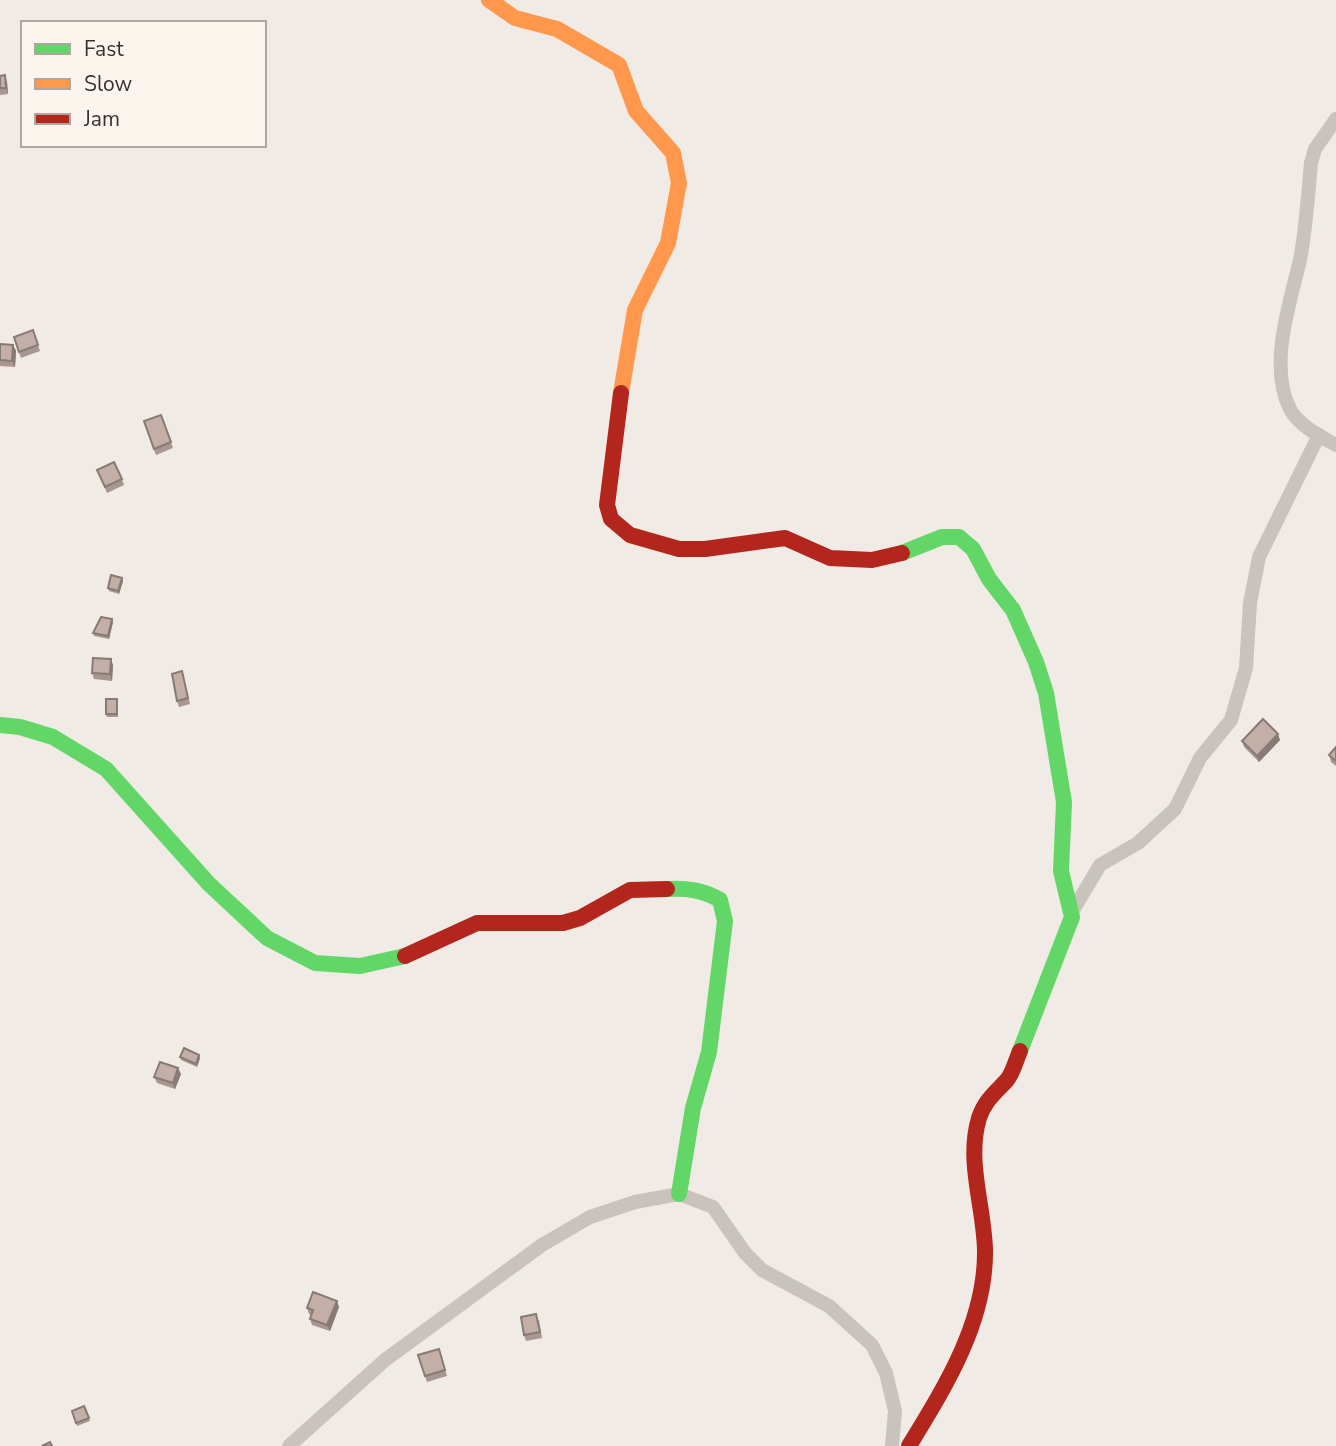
<svg xmlns="http://www.w3.org/2000/svg" width="1336" height="1446" viewBox="0 0 1336 1446" font-family="'Nunito Sans',sans-serif">
<style>
.lines{fill:none;stroke-linecap:round;stroke-linejoin:round}
.street{stroke:#c9c3be;stroke-width:14}
.fast{stroke:#63d668;stroke-width:16}
.slow{stroke:#ff974d;stroke-width:16}
.jam{stroke:#b3261e;stroke-width:16}
.wall{fill:#a89690}
.shaded-wall{fill:#887a75}
.building{fill:#c3afa7;stroke:#887a75;stroke-width:2}
</style>
<rect width="100%" height="100%" fill="#f0ebe5"/>
<g class="lines">
<g class="street">
<path d="M1336,119L1315,149L1311,163C1308,195 1306,229 1300,260C1290,303 1268,366 1290,409C1299,426 1320,436 1336,445"/>
<polyline points="1072,912 1100,865 1138,843 1175,809 1200,758 1231,720 1246,668 1250,603 1259,557 1319,435"/>
<polyline points="289,1446 385,1360 542,1245 590,1217 635,1202 679,1194 713,1207 745,1253 762,1270 829,1306 872,1345 886,1373 895,1411 892,1446"/>
</g>
<g class="fast">
<polyline points="902,553 942,537 959,537 973,549 989,579 1013,610 1036,662 1046,693 1064,802 1061,871 1072,917 1020,1051"/>
<polyline points="0,725 20,727 53,737 106,769 209,884 267,938 315,963 360,966 405,956"/>
<path d="M667,889C687,888 703,890 720,900L725,921L709,1052L693,1108L679,1194"/>
</g>
<polyline class="slow" points="489,0 515,18 557,29 619,65 636,111 673,153 679,183 668,243 635,310 621,393"/>
<g class="jam">
<polyline points="621,393 607,505 611,519 630,535 679,549 705,549 785,538 830,558 872,560 902,553"/>
<polyline points="405,956 477,923 563,923 580,918 630,890 667,889"/>
<path d="M909,1446C945,1387 986,1322 985,1250C984,1206 966,1161 979,1118C985,1100 995,1093 1007,1080C1013,1073 1016,1060 1020,1051"/>
</g>
</g>
<g class="wall">
<polygon points="0,76 7,82 8,94 0,95"/>
<polygon points="33,330 40,351 21,358 14,337"/>
<polygon points="0,344 13,345 16,351 15,367 0,366"/>
<polygon points="161,415 173,448 156,455 144,421"/>
<polygon points="97,470 122,479 124,485 107,493"/>
<polygon points="122,578 123,581 119,594 109,591 108,588"/>
<polygon points="112,619 113,622 109,639 94,636 93,633"/>
<polygon points="113,665 112,681 94,679 92,673"/>
<polygon points="182,671 190,704 179,707 177,701"/>
<polygon points="118,702 118,717 107,717 106,714"/>
<polygon points="1280,740 1259,762 1244,747 1242,741"/>
<polygon points="1336,747 1336,766 1331,762 1329,755"/>
<polygon points="199,1055 200,1058 197,1067 181,1060 180,1057"/>
<polygon points="181,1074 175,1089 157,1083 154,1077"/>
<polygon points="339,1307 330,1331 312,1325 310,1319 311,1315 309,1314 307,1308"/>
<polygon points="539,1320 542,1338 526,1341 524,1335"/>
<polygon points="439,1349 447,1376 427,1382 418,1355"/>
<polygon points="84,1406 90,1421 77,1426 72,1411"/>
</g>
<g class="shaded-wall">
<polygon points="5,75 7,82 8,94 6,88"/>
<polygon points="13,345 16,351 15,367 12,361"/>
<polygon points="122,578 123,581 119,594 118,591"/>
<polygon points="112,619 113,622 109,639 108,636"/>
<polygon points="111,659 113,665 112,681 110,674"/>
<polygon points="1278,734 1280,740 1259,762 1257,756"/>
<polygon points="199,1055 200,1058 197,1067 196,1064"/>
<polygon points="178,1068 181,1074 175,1089 173,1083"/>
<polygon points="337,1301 339,1307 330,1331 327,1325"/>
</g>
<g class="building">
<polygon points="5,75 6,88 0,88 0,76"/>
<polygon points="33,330 38,345 19,352 14,337"/>
<polygon points="0,344 13,345 12,361 0,360"/>
<polygon points="161,415 171,442 154,449 144,421"/>
<polygon points="114,462 122,479 105,487 97,470"/>
<polygon points="111,575 122,578 118,591 108,588"/>
<polygon points="101,617 112,619 108,636 93,633"/>
<polygon points="93,658 111,659 110,674 92,673"/>
<polygon points="182,671 188,698 177,701 172,674"/>
<rect x="106" y="699" width="11" height="15"/>
<polygon points="1263,719 1278,734 1257,756 1242,741"/>
<polygon points="1336,747 1336,761 1329,755"/>
<polygon points="184,1048 199,1055 196,1064 180,1057"/>
<polygon points="160,1062 178,1068 173,1083 154,1077"/>
<polygon points="313,1292 337,1301 327,1325 310,1319 313,1310 307,1308"/>
<polygon points="536,1314 540,1332 524,1335 521,1317"/>
<polygon points="439,1349 445,1370 425,1376 418,1355"/>
<polygon points="84,1406 89,1418 76,1423 72,1411"/>
<polygon points="50,1442 52,1446 42,1446"/>
</g>
<rect x="21" y="21" width="245" height="126" fill="#fbf5ee" stroke="#aea6a0" stroke-width="2"/>
<rect x="35" y="44" width="35" height="10" fill="#63d668" stroke="#aea6a0" stroke-width="2"/>
<text x="84" y="56" font-size="21" fill="#3b302b">Fast</text>
<rect x="35" y="79" width="35" height="10" fill="#ff974d" stroke="#aea6a0" stroke-width="2"/>
<text x="84" y="91" font-size="21" fill="#3b302b">Slow</text>
<rect x="35" y="114" width="35" height="10" fill="#b3261e" stroke="#aea6a0" stroke-width="2"/>
<text x="84" y="126" font-size="21" fill="#3b302b">Jam</text>
</svg>
